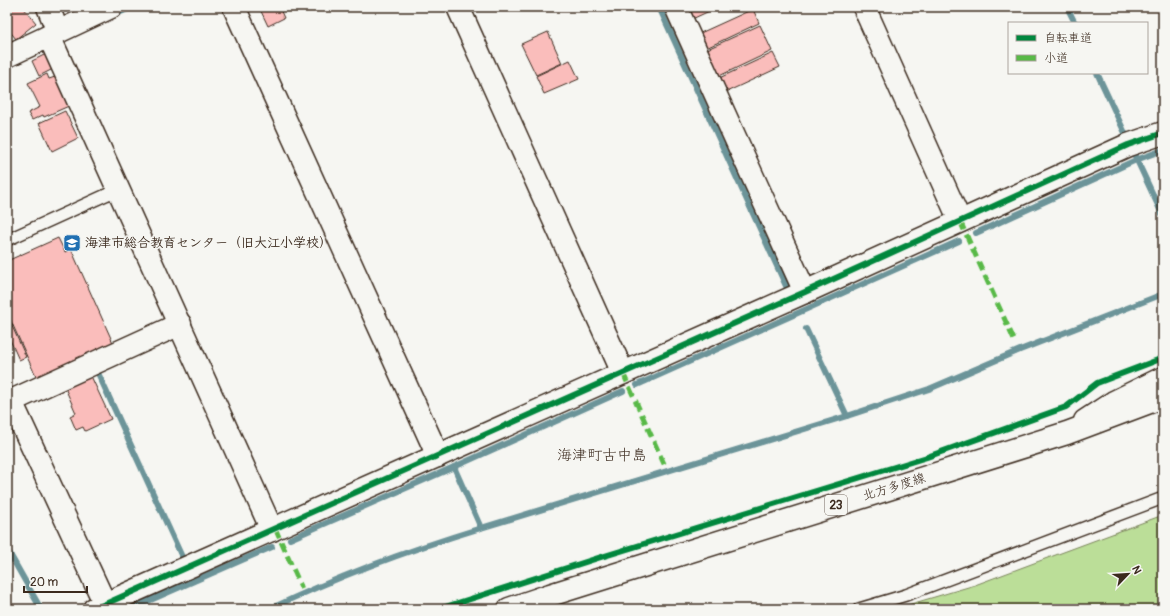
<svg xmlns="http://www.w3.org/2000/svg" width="1170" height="616" viewBox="0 0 1170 616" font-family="Pangolin,'Klee One',sans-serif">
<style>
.green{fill:#bbde98;stroke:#7b845b}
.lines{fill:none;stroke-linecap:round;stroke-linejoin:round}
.stream{stroke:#6c9499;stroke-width:6}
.building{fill:#fabdbb;stroke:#3b2a1e}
.lane-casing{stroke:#3b2a1e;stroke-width:14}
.street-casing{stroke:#3b2a1e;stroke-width:25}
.secondary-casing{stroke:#3b2a1e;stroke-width:25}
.primary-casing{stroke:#3b2a1e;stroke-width:25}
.lane{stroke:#f6f6f2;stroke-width:11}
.street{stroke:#f6f6f2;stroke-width:22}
.secondary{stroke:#f6f6f2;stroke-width:22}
.primary{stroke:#f6f6f2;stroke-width:22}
.quiet{stroke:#58b947;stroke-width:5;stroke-dasharray:10 5;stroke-linecap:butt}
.cycleway-casing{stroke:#f6f6f2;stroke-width:8}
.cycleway{stroke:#00873e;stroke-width:6}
.labels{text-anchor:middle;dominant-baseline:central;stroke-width:3;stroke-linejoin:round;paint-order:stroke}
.shield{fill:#f6f6f2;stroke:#73675e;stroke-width:1}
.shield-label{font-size:12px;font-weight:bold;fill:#3b2a1e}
.poi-label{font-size:13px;font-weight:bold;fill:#3b2a1e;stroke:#f6f6f2;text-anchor:start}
.street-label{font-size:13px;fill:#3b2a1e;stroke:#f6f6f2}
.quarter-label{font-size:15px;fill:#3b2a1e;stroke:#f6f6f2}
</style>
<rect width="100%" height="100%" fill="#f6f6f2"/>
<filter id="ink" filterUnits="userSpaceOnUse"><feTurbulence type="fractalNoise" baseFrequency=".025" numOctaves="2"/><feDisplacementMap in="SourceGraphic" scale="8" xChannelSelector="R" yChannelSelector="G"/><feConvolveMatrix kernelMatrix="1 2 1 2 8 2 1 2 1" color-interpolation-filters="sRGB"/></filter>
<g filter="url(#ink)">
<polygon class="green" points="1163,515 1163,609 894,609 975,585"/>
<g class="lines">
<g class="stream">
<polyline points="659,7 786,286"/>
<polyline points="1067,7 1075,23"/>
<polyline points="114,15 132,7"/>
<polyline points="1097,73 1125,133"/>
<polyline points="1135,156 1163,216"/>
<polyline points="976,233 1136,160 1163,150"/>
<polyline points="98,373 182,557"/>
<polyline points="637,385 959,241"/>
<polyline points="847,416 929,389 1020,350 1163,294"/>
<polyline points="481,528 847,416 806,329"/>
<polyline points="290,539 454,467 623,391"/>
<polyline points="7,549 41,609"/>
<polyline points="130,609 272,547"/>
<path d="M270,609C338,576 409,550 481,528L454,467"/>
</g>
</g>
<g class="building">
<polygon points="13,7 23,7 36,23 16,39 7,28 7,12"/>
<polygon points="259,7 279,7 284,18 268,26"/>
<polygon points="685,7 718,7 690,20"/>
<polygon points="753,9 759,23 702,50 696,35"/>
<polygon points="760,25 772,51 715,78 703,51"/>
<polygon points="548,32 562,63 536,75 521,44"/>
<polygon points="48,53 55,68 39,76 32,61"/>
<polygon points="773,53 780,67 722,94 715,80"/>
<polygon points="570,60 579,79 544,94 536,76"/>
<polygon points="47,74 49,79 55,77 56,80 59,78 71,105 44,117 43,115 32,120 28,113 40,107 28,83"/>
<polygon points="65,111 78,138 52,151 39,123"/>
<polygon points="58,238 65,252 71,249 114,345 37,379 7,312 7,261"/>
<polygon points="7,315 26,357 19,360 7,333"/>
<polygon points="91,376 111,419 85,431 83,427 76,430 70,416 76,413 65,388"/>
</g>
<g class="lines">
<defs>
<g id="lane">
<polyline points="7,240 119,189"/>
<polyline points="859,609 906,595 1163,498"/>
</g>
<g id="street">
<polyline points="48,7 58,32"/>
<polyline points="234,7 438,456"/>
<polyline points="458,7 623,373"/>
<polyline points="676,7 805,292"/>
<polyline points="864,7 960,221"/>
<polyline points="49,36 272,530"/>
<polyline points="7,56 111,7"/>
<polyline points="105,604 11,401 180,324"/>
<polyline points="94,609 805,292 1128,145 1163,133"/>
</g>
<polyline id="secondary" points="1085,421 1114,402 1163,378"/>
<polyline id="primary" points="509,609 550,595 1067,433 1163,397"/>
</defs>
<use href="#lane" class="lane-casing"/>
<use href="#street" class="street-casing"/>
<use href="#secondary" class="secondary-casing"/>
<use href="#primary" class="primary-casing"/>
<use href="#lane" class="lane"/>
<use href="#street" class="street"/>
<use href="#secondary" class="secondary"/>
<use href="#primary" class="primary"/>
<g class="quiet">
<polyline points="960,221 1015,342"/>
<polyline points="623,373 665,466"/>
<polyline points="275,528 302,589"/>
</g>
<defs>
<g id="cycleway">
<polyline points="94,609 805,292 1128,145 1163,133"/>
<polyline points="439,609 598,558 927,457 1066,407 1097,383 1163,358"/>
</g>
</defs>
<use href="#cycleway" class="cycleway-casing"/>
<use href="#cycleway" class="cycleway"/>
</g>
</g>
<defs>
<symbol id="school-square" viewBox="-11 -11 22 22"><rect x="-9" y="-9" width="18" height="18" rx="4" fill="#1f6fb2" stroke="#f6f6f2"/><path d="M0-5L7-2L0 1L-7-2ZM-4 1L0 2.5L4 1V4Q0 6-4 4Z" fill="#fff"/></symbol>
</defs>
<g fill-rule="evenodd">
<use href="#school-square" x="62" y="233" width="20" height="20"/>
</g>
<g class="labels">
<rect class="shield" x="825" y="495" width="22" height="20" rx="3"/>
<g class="shield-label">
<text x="836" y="505">23</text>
</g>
<g class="poi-label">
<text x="85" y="243">海津市総合教育センター（旧大江小学校）</text>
</g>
<g class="street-label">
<text transform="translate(894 487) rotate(-17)">北方多度線</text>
</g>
<g class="quarter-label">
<text x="602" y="455">海津町古中島</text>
</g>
</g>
<rect width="1170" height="616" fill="none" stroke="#f6f6f2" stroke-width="24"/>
<rect x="12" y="12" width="1146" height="592" fill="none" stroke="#3b2a1e" stroke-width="1.5" filter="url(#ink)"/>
<rect x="1008" y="22" width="140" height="52" fill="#f6f6f2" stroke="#aba49d"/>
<rect x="1016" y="35" width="20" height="6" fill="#00873e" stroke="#aba49d"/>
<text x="1044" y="42" font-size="12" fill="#3b2a1e">自転車道</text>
<rect x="1016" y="55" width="20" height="6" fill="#58b947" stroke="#aba49d"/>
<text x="1044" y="62" font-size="12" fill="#3b2a1e">小道</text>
<g transform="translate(1128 574) rotate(65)" stroke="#f6f6f2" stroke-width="3" paint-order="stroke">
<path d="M0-3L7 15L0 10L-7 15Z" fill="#3b2a1e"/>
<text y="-6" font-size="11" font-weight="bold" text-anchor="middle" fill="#3b2a1e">N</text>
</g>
<path d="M24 586v6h63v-6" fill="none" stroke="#3b2a1e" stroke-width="2"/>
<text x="30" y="586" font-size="12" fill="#3b2a1e" stroke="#f6f6f2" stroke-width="3" paint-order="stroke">20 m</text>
</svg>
